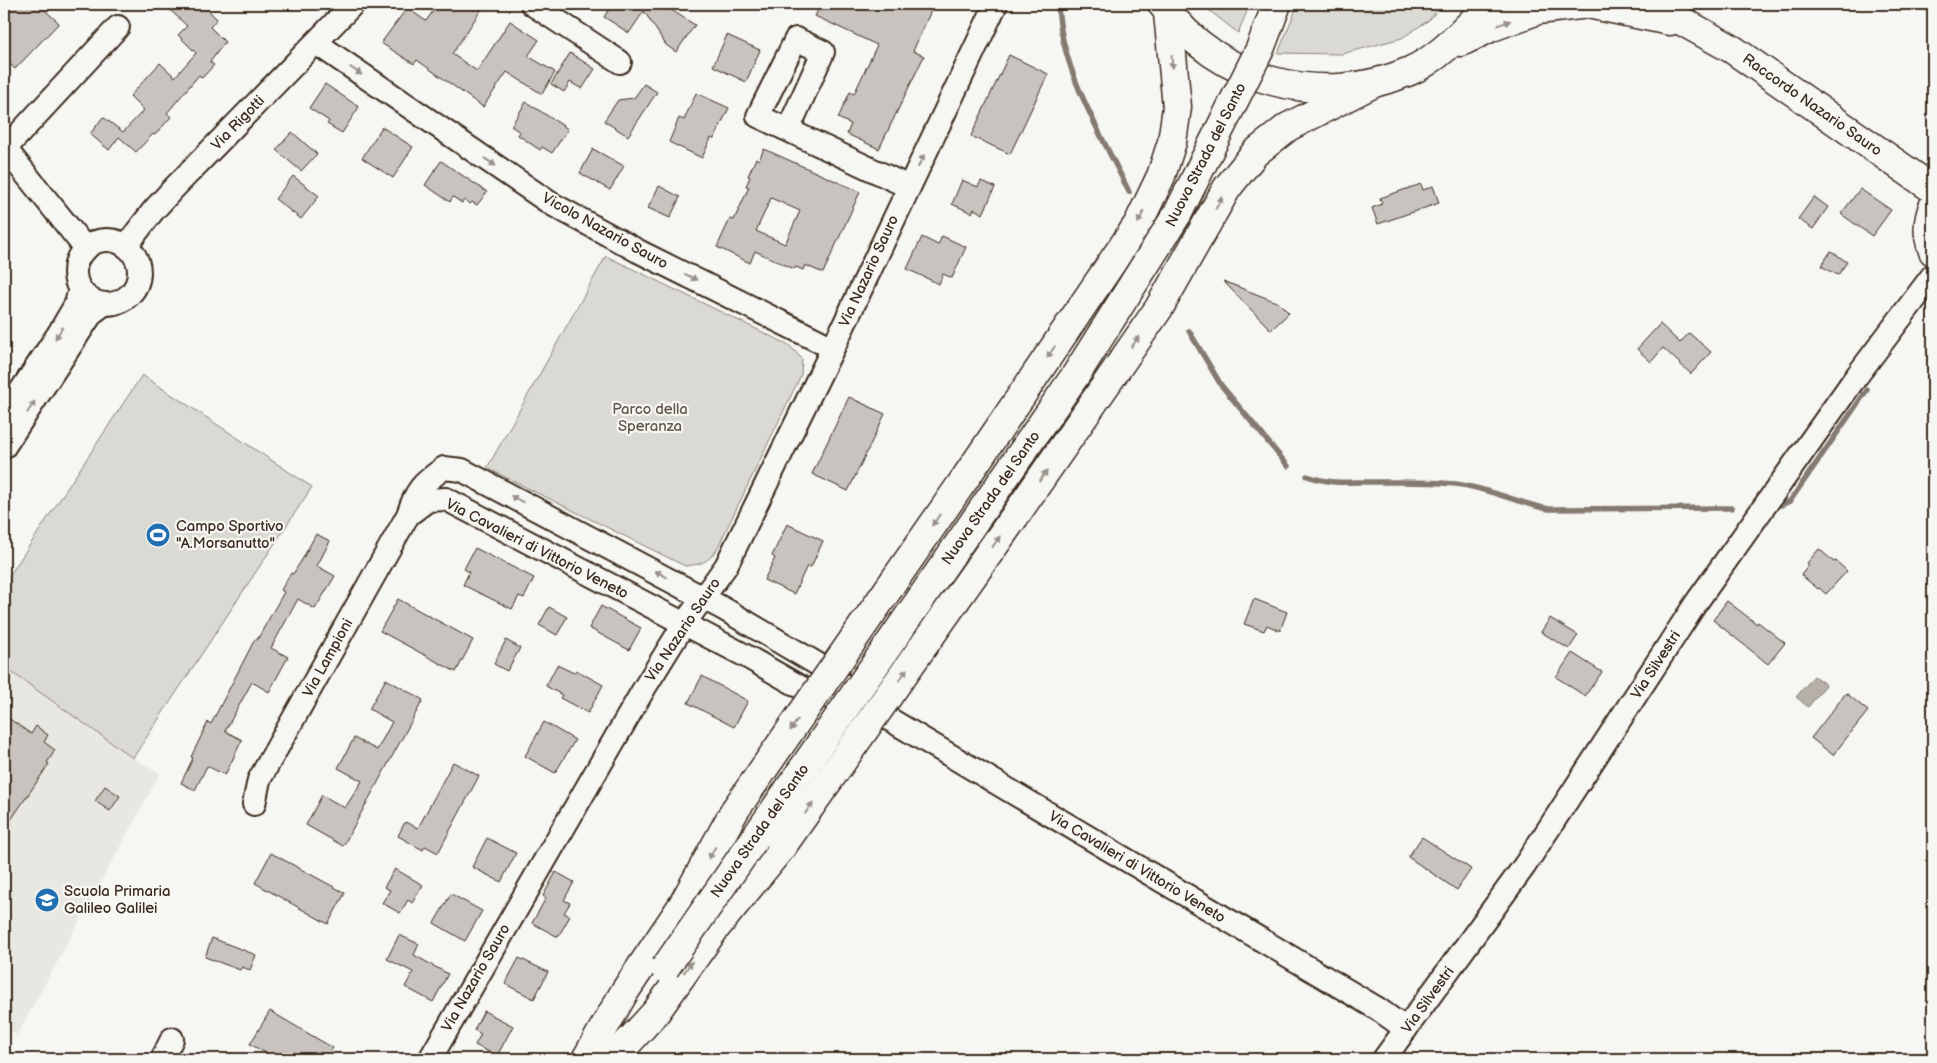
<svg xmlns="http://www.w3.org/2000/svg" width="1937" height="1063" viewBox="0 0 1937 1063" font-family="'Balsamiq Sans',sans-serif">
<style>
.built{fill:#e8e7e2}
.green{fill:#dad9d3;stroke:#8a8278}
.water{fill:#b6b0a9;stroke:#857a71}
.lines{fill:none;stroke-linecap:round;stroke-linejoin:round}
.stream{stroke:#857a71;stroke-width:5.5}
.building{fill:#c8c3be;stroke:#3b2a1e;fill-rule:evenodd}
.minor-casing{stroke:#3b2a1e;stroke-width:26}
.primary-casing{stroke:#3b2a1e;stroke-width:31}
.trunk-casing{stroke:#3b2a1e;stroke-width:31}
.minor{stroke:#f6f6f2;stroke-width:22}
.primary{stroke:#f6f6f2;stroke-width:28}
.trunk{stroke:#f6f6f2;stroke-width:28}
.trunk-bridge-casing{stroke:#3b2a1e;stroke-width:31;stroke-linecap:butt}
.trunk-bridge{stroke:#f6f6f2;stroke-width:28}
.oneway{fill:#989088}
.labels{text-anchor:middle;dominant-baseline:central;stroke-width:4.5;stroke-linejoin:round;paint-order:stroke}
.street-label{font-size:15px;fill:#3b2a1e;stroke:#f6f6f2}
.park-label{font-size:15px;fill:#63564b;stroke:#f6f6f2}
.poi-label{font-size:15px;fill:#3b2a1e;stroke:#f6f6f2;text-anchor:start}
</style>
<rect width="100%" height="100%" fill="#f6f6f2"/>
<filter id="ink" filterUnits="userSpaceOnUse"><feTurbulence type="fractalNoise" baseFrequency=".02" numOctaves="2"/><feDisplacementMap in="SourceGraphic" scale="10" xChannelSelector="R" yChannelSelector="G"/><feConvolveMatrix kernelMatrix="1 2 1 2 8 2 1 2 1" color-interpolation-filters="sRGB"/></filter>
<g filter="url(#ink)">
<polygon class="built" points="4,667 133,758 160,774 17,1035 4,1026"/>
<g class="green">
<polygon points="1201,4 1250,4 1238,33"/>
<polygon points="1298,4 1443,4 1429,20 1402,38 1342,54 1278,53"/>
<path d="M606,256L789,345L802,359L801,375L716,551C705,564 701,564 685,566L487,468Z"/>
<polygon points="142,375 312,487 133,758 4,667 4,584"/>
</g>
<polygon class="water" points="1814,676 1826,685 1808,707 1796,697"/>
<g class="lines">
<g class="stream">
<path d="M1058,4C1061,71 1101,133 1129,192"/>
<polyline points="1189,331 1221,385 1288,466"/>
<path d="M1307,476C1329,484 1345,482 1368,482C1397,482 1427,481 1456,484C1488,488 1517,503 1549,509L1732,508"/>
<polyline points="1781,505 1790,501 1867,390"/>
</g>
</g>
<g class="building">
<polygon points="14,4 38,4 59,23 15,69 4,58 4,15"/>
<polygon points="164,4 202,4 217,19 210,27 225,42 210,62 214,65 202,78 199,75 167,113 171,117 155,135 153,134 136,152 119,137 109,150 90,134 103,117 123,132 144,110 130,96 160,63 175,77 196,53 178,35 187,26"/>
<polygon points="438,4 485,4 452,54 477,71 510,21 539,40 528,56 555,72 542,94 507,72 483,107 417,60 414,64 381,43 407,8 426,21"/>
<polygon points="612,4 662,4 695,25 676,52 666,45 644,11 629,33 604,17"/>
<polygon points="821,4 934,4 913,51 924,56 879,149 847,134 851,124 838,118 850,92 854,94 877,45 815,16"/>
<polygon points="727,35 760,50 746,82 713,66"/>
<polygon points="570,53 595,69 582,89 570,82 564,92 551,84"/>
<polygon points="1009,55 1048,74 1010,154 971,136"/>
<polygon points="325,84 359,107 342,133 327,124 329,121 309,108"/>
<polygon points="644,84 657,92 628,136 604,121 618,100 634,98"/>
<polygon points="696,93 729,108 714,139 711,138 702,158 669,142 679,118 684,120"/>
<polygon points="526,102 568,129 552,153 542,147 540,150 518,135 520,132 511,126"/>
<polygon points="382,127 413,147 393,178 362,158"/>
<polygon points="292,132 317,154 301,171 276,150"/>
<polygon points="593,149 624,166 610,190 580,173"/>
<path d="M764,149L860,192L823,273L805,265L803,270L796,267L794,269L755,251L750,263L717,247L730,219L734,220L749,187L746,186L750,177L748,176L756,158L759,160ZM771,198L800,211L785,244L756,231Z"/>
<polygon points="441,161 487,192 477,205 472,202 470,204 464,200 462,203 453,197 450,202 425,185"/>
<polygon points="293,176 319,196 301,219 275,199"/>
<polygon points="962,180 978,187 981,181 995,187 983,214 974,209 972,213 952,204"/>
<polygon points="1421,184 1423,190 1433,186 1439,203 1378,224 1372,208 1382,204 1380,198"/>
<polygon points="659,186 680,197 670,218 648,208"/>
<polygon points="1860,189 1891,210 1872,236 1841,214"/>
<polygon points="1814,197 1828,207 1813,229 1798,219"/>
<polygon points="942,236 966,247 952,278 943,274 939,284 907,269 922,237 938,245"/>
<polygon points="1831,251 1847,262 1838,275 1821,266"/>
<polygon points="1223,281 1279,303 1289,313 1271,330"/>
<polygon points="1660,324 1680,343 1689,333 1711,352 1691,374 1663,348 1651,362 1637,349"/>
<polygon points="849,397 885,414 848,491 812,474"/>
<polygon points="787,524 823,541 811,567 807,566 794,594 764,580 775,558 772,556"/>
<polygon points="316,534 330,541 317,566 335,576 315,609 298,599 271,648 288,657 269,692 252,682 225,731 242,740 225,775 207,766 195,790 181,783 193,758 191,757 208,722 211,724 255,639 257,640 284,592 281,590 291,573 293,574 303,558"/>
<polygon points="475,548 534,578 524,598 519,596 512,609 463,585 469,572 464,569"/>
<polygon points="1819,549 1834,562 1836,561 1847,571 1826,594 1819,588 1818,589 1801,575 1809,565 1807,563"/>
<polygon points="398,599 473,640 456,672 380,631"/>
<polygon points="1254,599 1287,612 1280,631 1267,625 1264,631 1244,624"/>
<polygon points="1727,601 1757,624 1758,622 1785,643 1768,664 1713,620"/>
<polygon points="601,606 641,628 629,650 589,628"/>
<polygon points="549,607 567,617 557,635 539,625"/>
<polygon points="1550,618 1578,635 1569,649 1541,632"/>
<polygon points="506,640 520,648 507,671 494,664"/>
<polygon points="1572,653 1602,672 1585,696 1556,677"/>
<polygon points="557,665 574,673 576,670 603,685 588,713 560,698 562,695 546,686"/>
<polygon points="702,676 748,701 734,727 688,703"/>
<polygon points="386,679 423,700 343,846 306,825 322,795 345,808 362,781 338,768 354,738 377,750 392,722 369,709"/>
<polygon points="1846,693 1868,711 1833,755 1811,738"/>
<polygon points="4,715 31,734 36,726 48,735 44,742 55,750 47,763 49,764 4,830"/>
<polygon points="544,722 575,740 555,773 525,756"/>
<polygon points="453,762 479,776 438,853 425,846 423,850 398,836 405,822 418,828"/>
<polygon points="105,786 120,796 110,811 95,801"/>
<polygon points="1422,837 1471,869 1457,890 1408,857"/>
<polygon points="487,838 516,853 501,882 472,867"/>
<polygon points="271,853 345,893 328,924 255,883"/>
<polygon points="395,869 423,885 412,903 408,900 400,913 382,903 390,890 384,887"/>
<polygon points="556,872 574,882 564,900 570,903 564,913 570,916 558,937 532,923 546,898 543,896"/>
<polygon points="451,894 482,911 465,941 434,923"/>
<polygon points="399,935 419,944 414,955 448,974 433,1002 405,987 413,972 387,959"/>
<polygon points="212,938 256,955 250,970 242,967 240,970 205,957"/>
<polygon points="519,958 548,972 534,999 505,984"/>
<polygon points="270,1011 333,1048 326,1059 276,1059 250,1044"/>
<polygon points="484,1011 513,1026 497,1056 475,1045 481,1034 474,1030"/>
</g>
<g class="lines">
<defs>
<g id="minor">
<polyline points="532,4 620,62"/>
<polyline points="316,43 550,203 638,251 833,348"/>
<polyline points="788,130 823,52 796,39 758,116 909,187"/>
<polyline points="4,147 86,249"/>
<polyline points="5,149 118,27"/>
<circle cx="107" cy="272" r="32"/>
<polyline points="126,246 153,211 173,189 353,4"/>
<polyline points="4,416 59,333 76,304 80,289"/>
<polyline points="4,447 92,313 104,304"/>
<polyline points="408,515 428,500 446,499 744,655 809,692 862,705"/>
<path d="M254,804L259,780L408,515C416,489 423,483 444,468L462,470L724,609L824,668L867,706L1378,1009L1406,1029"/>
<polyline points="162,1059 172,1039"/>
<polyline points="430,1059 645,687 684,624 726,566 833,348 996,4"/>
<polyline points="1384,1059 1525,865 1696,603 1853,381 1933,275"/>
</g>
<g id="primary">
<path d="M1162,4C1218,83 1322,109 1410,71C1441,57 1462,32 1486,8L1488,4"/>
<polyline points="1651,4 1732,49 1933,189"/>
<polyline points="1461,42 1492,27 1538,10 1588,4 1670,21"/>
<path d="M1933,207C1927,223 1927,235 1933,251"/>
</g>
<g id="trunk">
<polyline points="964,480 1138,224 1161,176 1172,142 1177,107 1168,13"/>
<polyline points="1015,516 1159,308 1227,188 1255,153 1288,127 1374,83"/>
<polyline points="586,1059 625,991 682,906 735,810"/>
<polyline points="613,1059 656,1012 714,930 781,848"/>
</g>
</defs>
<use href="#minor" class="minor-casing"/>
<use href="#primary" class="primary-casing"/>
<use href="#trunk" class="trunk-casing"/>
<use href="#minor" class="minor"/>
<use href="#primary" class="primary"/>
<use href="#trunk" class="trunk"/>
<defs>
<g id="trunk-bridge">
<polyline points="735,810 964,480"/>
<polyline points="781,848 1015,516"/>
<polyline points="665,968 1077,373 1178,213 1260,49 1277,4"/>
</g>
</defs>
<use href="#trunk-bridge" class="trunk-bridge-casing"/>
<use href="#trunk-bridge" class="trunk-bridge"/>
</g>
<defs><path id="oneway-solid" d="M-6-.8H1V-3.2L6.5 0L1 3.2V.8H-6Z" transform="scale(1.25)"/></defs>
<g class="oneway">
<use href="#oneway-solid" transform="translate(1504 23) rotate(-20)"/>
<use href="#oneway-solid" transform="translate(1172 62) rotate(85)"/>
<use href="#oneway-solid" transform="translate(356 71) rotate(34)"/>
<use href="#oneway-solid" transform="translate(921 161) rotate(-64)"/>
<use href="#oneway-solid" transform="translate(490 162) rotate(34)"/>
<use href="#oneway-solid" transform="translate(1219 203) rotate(-61)"/>
<use href="#oneway-solid" transform="translate(1141 217) rotate(117)"/>
<use href="#oneway-solid" transform="translate(691 277) rotate(27)"/>
<use href="#oneway-solid" transform="translate(59 333) rotate(122)"/>
<use href="#oneway-solid" transform="translate(1135 342) rotate(-55)"/>
<use href="#oneway-solid" transform="translate(1051 352) rotate(124)"/>
<use href="#oneway-solid" transform="translate(31 407) rotate(-57)"/>
<use href="#oneway-solid" transform="translate(1043 476) rotate(-55)"/>
<use href="#oneway-solid" transform="translate(517 499) rotate(-152)"/>
<use href="#oneway-solid" transform="translate(936 520) rotate(125)"/>
<use href="#oneway-solid" transform="translate(996 542) rotate(-55)"/>
<use href="#oneway-solid" transform="translate(661 574) rotate(-152)"/>
<use href="#oneway-solid" transform="translate(903 675) rotate(-55)"/>
<use href="#oneway-solid" transform="translate(794 725) rotate(125)"/>
<use href="#oneway-solid" transform="translate(809 808) rotate(-55)"/>
<use href="#oneway-solid" transform="translate(712 853) rotate(119)"/>
<use href="#oneway-solid" transform="translate(688 967) rotate(-54)"/>
</g>
</g>
<defs>
<symbol id="stadium-disc" viewBox="-11 -11 22 22"><circle r="9.5" fill="#1f6fb2" stroke="#f6f6f2"/><path d="M0-5a6.5 5 0 1 0 0 10a6.5 5 0 1 0 0-10ZM-3.5-1.8h7v3.6h-7Z" fill="#fff"/></symbol>
<symbol id="school-disc" viewBox="-11 -11 22 22"><circle r="9.5" fill="#1f6fb2" stroke="#f6f6f2"/><path d="M0-5L7-2L0 1L-7-2ZM-4 1L0 2.5L4 1V4Q0 6-4 4Z" fill="#fff"/></symbol>
</defs>
<g fill-rule="evenodd">
<use href="#stadium-disc" x="144" y="521" width="28" height="28"/>
<use href="#school-disc" x="33" y="886" width="28" height="28"/>
</g>
<g class="labels">
<g class="street-label">
<text transform="translate(1812 105) rotate(35)">Raccordo Nazario Sauro</text>
<text transform="translate(238 123) rotate(-46)">Via Rigotti</text>
<text transform="translate(1206 155) rotate(-63)">Nuova Strada del Santo</text>
<text transform="translate(605 231) rotate(29)">Vicolo Nazario Sauro</text>
<text transform="translate(869 271) rotate(-65)">Via Nazario Sauro</text>
<text transform="translate(991 498) rotate(-55)">Nuova Strada del Santo</text>
<text transform="translate(537 549) rotate(27)">Via Cavalieri di Vittorio Veneto</text>
<text transform="translate(683 630) rotate(-56)">Via Nazario Sauro</text>
<text transform="translate(328 658) rotate(-61)">Via Lampioni</text>
<text transform="translate(1656 665) rotate(-57)">Via Silvestri</text>
<text transform="translate(760 831) rotate(-55)">Nuova Strada del Santo</text>
<text transform="translate(1137 867) rotate(31)">Via Cavalieri di Vittorio Veneto</text>
<text transform="translate(476 978) rotate(-60)">Via Nazario Sauro</text>
<text transform="translate(1428 1000) rotate(-54)">Via Silvestri</text>
</g>
<g class="park-label">
<text x="650" y="409">Parco della<tspan x="650" dy="17">Speranza</tspan></text>
</g>
<g class="poi-label">
<text x="176" y="526">Campo Sportivo<tspan x="176" dy="17">"A.Morsanutto"</tspan></text>
<text x="64" y="891">Scuola Primaria<tspan x="64" dy="17">Galileo Galilei</tspan></text>
</g>
</g>
<rect width="1937" height="1063" fill="none" stroke="#f6f6f2" stroke-width="20"/>
<rect x="10" y="10" width="1917" height="1043" fill="none" stroke="#3b2a1e" stroke-width="2" filter="url(#ink)"/>
</svg>
